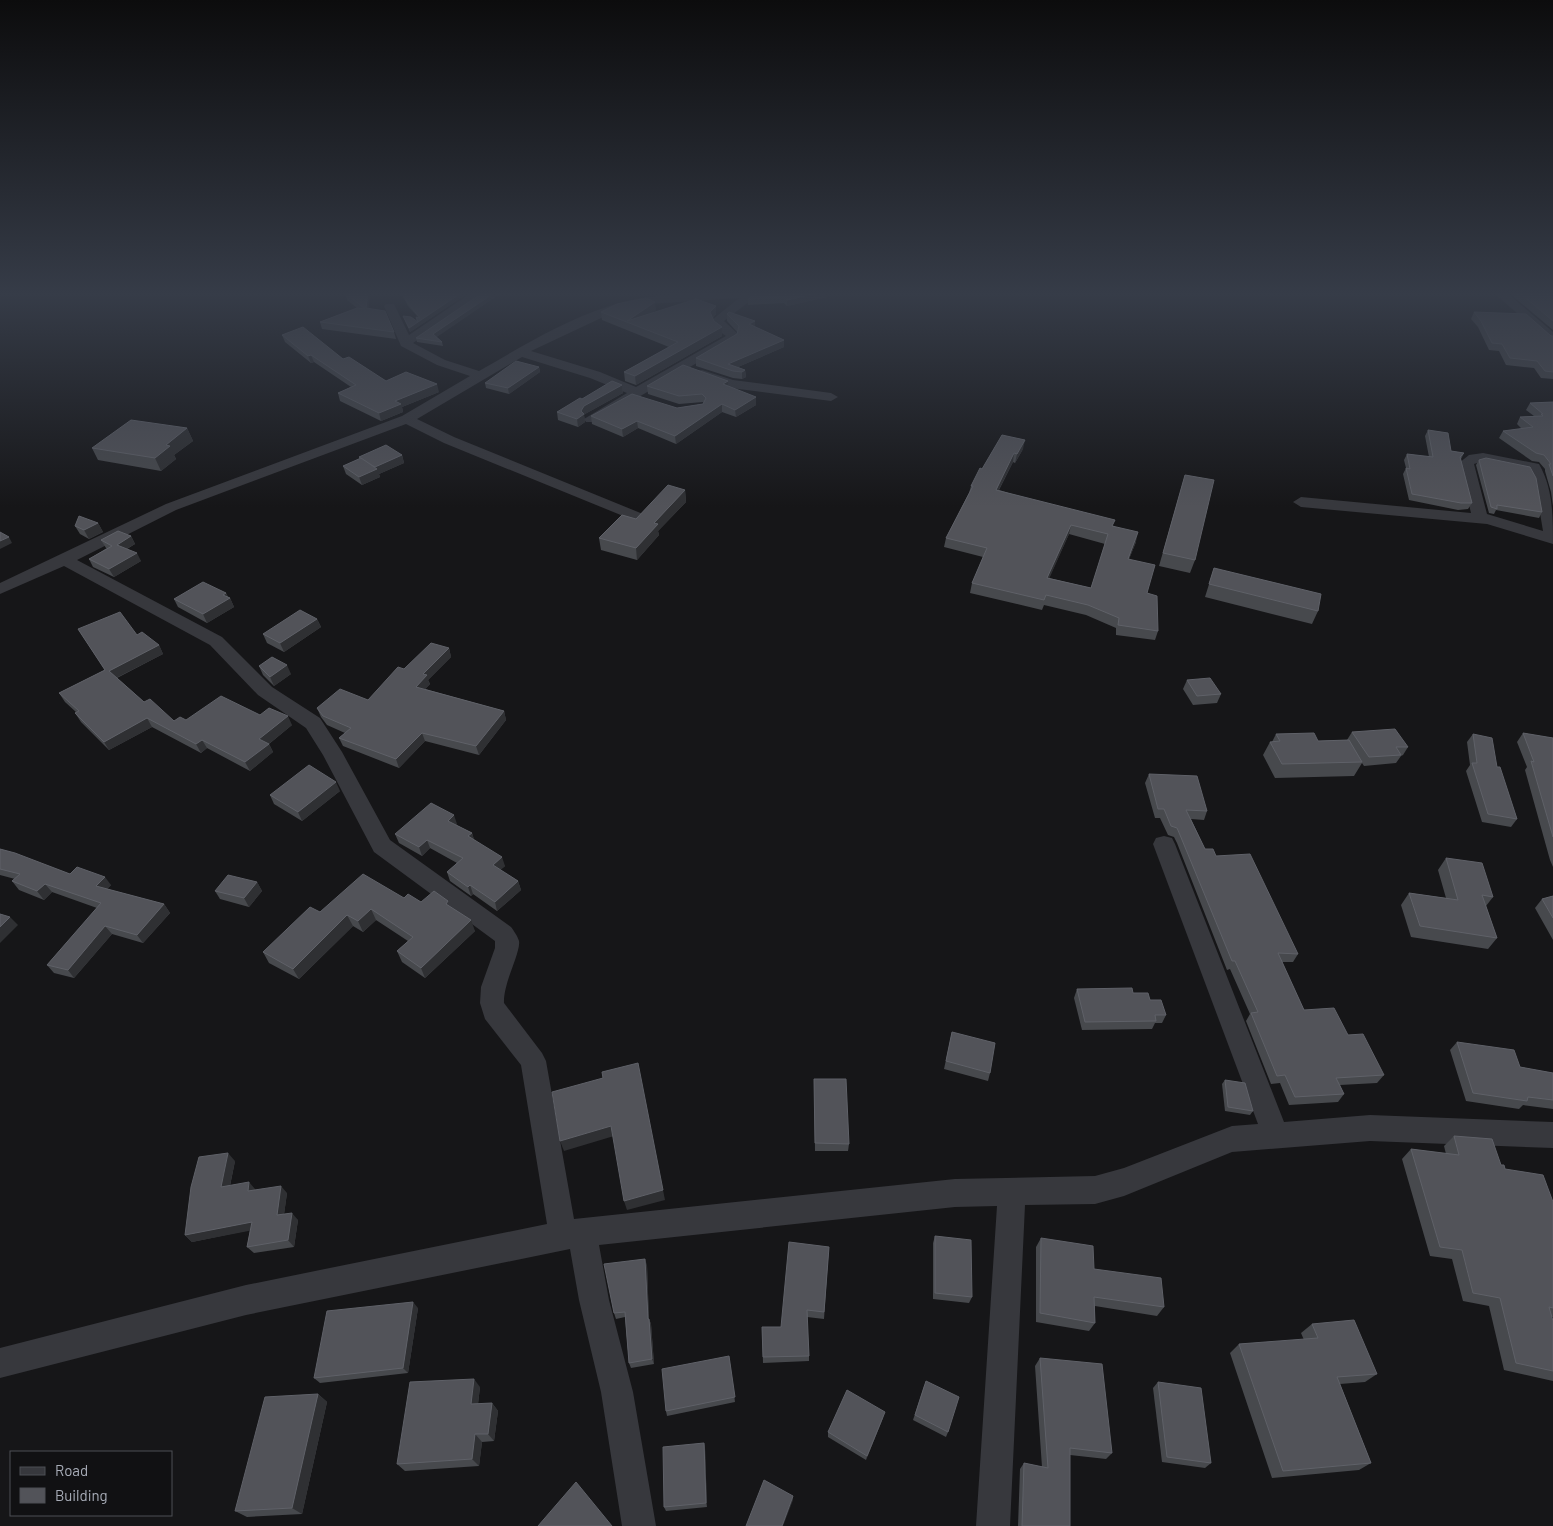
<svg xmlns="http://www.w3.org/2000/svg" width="1553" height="1526" viewBox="0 0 1553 1526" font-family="Barlow,sans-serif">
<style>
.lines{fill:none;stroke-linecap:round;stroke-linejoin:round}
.minor{fill:#37383d;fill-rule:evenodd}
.wall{fill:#47494d;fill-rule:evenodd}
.shaded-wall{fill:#2f3033}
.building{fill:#525359;stroke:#5f6168;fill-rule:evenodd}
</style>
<rect width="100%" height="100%" fill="#161618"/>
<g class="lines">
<g class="minor">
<path d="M471,293H485L413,343L445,360L479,371C521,347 563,321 609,306C658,290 720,293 772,293L770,295L755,297L724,321L737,333L736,340L596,422H586L584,419L627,393L590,378L522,357L417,419L454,437L643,514L646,517L643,520H633L444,443L406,424L176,510L77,560L222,637L272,687L320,718L342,752L390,840L511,927C514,931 518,937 519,941C521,952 503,983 504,1003L542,1053L546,1061L574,1219L955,1179L1095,1176L1124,1168L1232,1126L1258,1124L1153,844L1156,838L1164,836L1172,838L1175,844L1284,1122L1370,1115L1553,1122V1148L1370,1141L1232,1152L1124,1196L1095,1204L1025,1205L1010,1526H976L997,1206L955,1207L599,1245L609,1300L633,1392L656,1526H622L601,1392L579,1300L570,1249L246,1315L0,1378V1348L246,1285L547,1224L521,1065L485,1019L480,1003L481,987L495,948V941L374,852L323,755L306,728L258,695L210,645L64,566L0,594V583L166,504L402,416L470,376L437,365L401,346L384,306L386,304H394L409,335ZM739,298L712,320L716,329L726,336L636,387L600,372L531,351L616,311L648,304Z"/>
<polygon points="1494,293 1507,293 1553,332 1553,342 1549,341"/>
<polygon points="702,370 733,380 831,393 838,397 831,401 731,388 697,377 696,374 697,371"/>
<path d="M1483,453L1539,464C1553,488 1553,516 1553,544L1487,524L1301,507L1293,502L1301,497L1471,513L1459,463L1469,455ZM1483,461L1528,470L1535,483L1543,531L1487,514L1474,464Z"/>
</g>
</g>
<g class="wall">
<polygon points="345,293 370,293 368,309 394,332 396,339 322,329 320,322 357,308 347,300"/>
<polygon points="401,293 468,293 419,326 418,324 419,326 410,332 403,316 417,322 416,317 418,317 408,306"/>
<polygon points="501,293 436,337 442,342 443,346 417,342 416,338"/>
<polygon points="756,293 827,293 827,297 787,306 784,303 748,305 748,299"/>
<polygon points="1509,293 1553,293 1553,330"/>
<polygon points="656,310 650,314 716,314 713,318 714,321 722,327 722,336 636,385 625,381 624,372 669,347 602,320 601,312"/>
<polygon points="1474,312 1553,336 1553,379 1541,378 1534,368 1506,365 1499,351 1489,350 1478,327 1471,319"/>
<polygon points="727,314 784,340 784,347 738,367 745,370 746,377 742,379 733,378 696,366 696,358 737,334 737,332 727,321"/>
<polygon points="282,335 343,359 386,381 439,392 402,407 403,412 381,421 340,401 338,393 351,387 314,362 311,363 285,342"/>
<polygon points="539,367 540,372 509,394 486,388 485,383"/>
<polygon points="728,381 728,386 756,405 736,417 722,412 676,444 638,428 623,437 592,424 591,416 677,408 703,404 704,403 703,402 679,404 648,394 647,386"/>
<polygon points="622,385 623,393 585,414 584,415 585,422 578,427 558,420 557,412 582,399"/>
<polygon points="1553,402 1553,506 1551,492 1545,471 1545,469 1539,462 1532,461 1499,438 1503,431 1522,429 1517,424 1520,417 1534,416 1526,410 1530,403"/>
<polygon points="187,428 193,441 174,455 176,459 161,471 98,460 92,448"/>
<polygon points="1428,430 1451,451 1464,453 1461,459 1472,503 1468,509 1458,510 1409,500 1403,474 1406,468 1404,460 1407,454 1429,457 1425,436"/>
<path d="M1023,449L1015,463L1013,462L999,490L1114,526L1136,542L1129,559L1147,593L1158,631L1155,640L1116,635V628L1086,615L1044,605L1042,610L970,593L972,583L983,557L944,547L946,538L969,493L971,486L982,469ZM1069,534L1105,544L1091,588L1049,578Z"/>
<polygon points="402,455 404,463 379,474 380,477 362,485 346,474 343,466 360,459 359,457"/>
<polygon points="1479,460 1542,512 1539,518 1496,510 1494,514 1489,513 1476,465"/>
<polygon points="1185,475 1195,560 1190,573 1159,566"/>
<polygon points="685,490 686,502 658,531 659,535 637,560 601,550 599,538 636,519"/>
<polygon points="98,523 103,532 89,539 80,534 75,526"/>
<polygon points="131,536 135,544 127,549 141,561 114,577 93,567 89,559 107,548 106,548 101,540"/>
<polygon points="1214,568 1318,611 1312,624 1205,597"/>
<polygon points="226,593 228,597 230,598 234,607 207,623 178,607 174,599"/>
<polygon points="317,619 321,627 284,652 267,643 263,634"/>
<polygon points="78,629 137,635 159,645 163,654 117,678 144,702 174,721 260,715 292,725 269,744 273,752 250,771 207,748 201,753 152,727 109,750 81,722 75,713 76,712 65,702 59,693 105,670"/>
<polygon points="449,648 451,657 428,680 430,684 425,689 504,711 506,720 479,755 425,741 399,768 343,746 339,738 345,733 327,725 321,717 317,708 368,700 404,669"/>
<polygon points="259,666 291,674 274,686 263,675"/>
<polygon points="1187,680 1221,694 1217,703 1193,705 1183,689"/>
<polygon points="1352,732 1408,747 1403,755 1401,756 1396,763 1364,766 1362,763 1354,776 1275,778 1263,755 1270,742 1272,742 1276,734 1318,741 1347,740"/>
<polygon points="1523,733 1553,738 1553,867 1550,860 1525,770 1527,767 1517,742"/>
<polygon points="1473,734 1517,819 1511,827 1482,822 1466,771 1470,765 1467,742"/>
<polygon points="1149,774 1207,811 1204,820 1191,819 1205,849 1216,856 1298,954 1293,962 1282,962 1304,1010 1348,1035 1384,1075 1377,1083 1340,1085 1344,1094 1338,1102 1289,1105 1280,1083 1271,1084 1246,1021 1250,1014 1230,969 1227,970 1177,843 1174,837 1168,835 1160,818 1155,818 1145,783"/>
<polygon points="340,791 302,821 274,804 270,795"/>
<polygon points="457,824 456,825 472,833 474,840 505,866 500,870 518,881 521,890 497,911 473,894 471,896 450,881 447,872 457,863 430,848 422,856 399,843 395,834"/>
<polygon points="0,849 70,874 111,885 107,889 164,904 170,913 143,943 112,934 74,978 54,973 47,965 97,908 52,892 44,900 19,890 12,881 15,879 0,875"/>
<polygon points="1446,858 1493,897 1486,906 1497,938 1488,949 1411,937 1401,905 1409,893 1446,898 1438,870"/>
<polygon points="257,882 262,891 249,907 220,899 215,891"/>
<polygon points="1553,896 1553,940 1535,908 1542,899"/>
<polygon points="404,898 421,902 451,907 475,931 425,978 402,962 397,951 408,941 376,920 363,932 353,926 299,979 269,963 263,952 320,912"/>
<polygon points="1077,989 1133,993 1150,1000 1166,1015 1162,1023 1155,1023 1152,1029 1082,1030 1074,998"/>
<polygon points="952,1032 990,1073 988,1081 944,1069"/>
<polygon points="1457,1042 1520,1067 1553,1073 1553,1109 1523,1105 1519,1109 1466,1101 1450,1050"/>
<polygon points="814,1079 849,1144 848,1151 815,1151"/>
<polygon points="1225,1080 1253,1111 1250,1115 1225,1111 1222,1084"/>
<polygon points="1454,1136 1501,1165 1505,1169 1553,1202 1553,1317 1552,1317 1553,1321 1553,1381 1504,1370 1489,1306 1463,1301 1452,1259 1430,1256 1402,1159 1411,1149 1446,1154 1444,1146"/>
<polygon points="235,1161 230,1186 255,1189 255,1190 287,1193 284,1214 298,1220 294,1247 254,1253 247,1247 250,1230 192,1242 185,1235"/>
<polygon points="935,1236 972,1297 969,1303 933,1299 933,1243"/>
<polygon points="1041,1238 1094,1269 1164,1307 1157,1316 1095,1306 1095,1323 1089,1331 1036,1322 1036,1247"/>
<polygon points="829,1247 824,1319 807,1317 809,1356 809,1361 763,1363 762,1327 781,1327"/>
<polygon points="647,1265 649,1319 651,1324 654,1364 631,1368 629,1363 625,1317 616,1319 614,1313"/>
<polygon points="418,1308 408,1373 320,1383 314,1378"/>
<polygon points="1312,1324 1377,1374 1365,1382 1340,1384 1371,1463 1359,1470 1272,1478 1230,1353 1239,1344 1304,1340 1301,1333"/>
<polygon points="729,1356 735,1402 667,1416 666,1411"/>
<polygon points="1040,1358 1112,1453 1106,1459 1070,1455 1070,1526 1018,1526 1020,1469 1024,1463 1042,1467 1035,1366"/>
<polygon points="1158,1382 1211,1463 1205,1468 1162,1462 1153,1388"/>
<polygon points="924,1386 948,1432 946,1437 913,1420"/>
<polygon points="480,1387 478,1404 492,1403 498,1411 494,1441 482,1442 479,1466 405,1471 397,1464"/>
<polygon points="318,1394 327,1402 302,1514 247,1517 235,1511"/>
<polygon points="883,1418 866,1460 828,1437 828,1432"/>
<polygon points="704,1443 705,1448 707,1507 666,1511 664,1507"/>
</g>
<g class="shaded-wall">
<polygon points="368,293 370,293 368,315 366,308"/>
<polygon points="461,293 468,293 419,326 418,322"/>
<polygon points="494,293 501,293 434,339 433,334"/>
<polygon points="818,293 827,293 827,297 787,306 787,300"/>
<polygon points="655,302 656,310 635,325 627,321"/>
<polygon points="716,306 716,314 710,321 710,312"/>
<polygon points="755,321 755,329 749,324"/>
<polygon points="418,322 419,326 410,332 409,328"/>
<polygon points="722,327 722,336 636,385 635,376"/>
<polygon points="784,340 784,347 731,370 728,364"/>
<polygon points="311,355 314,362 311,363 308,356"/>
<polygon points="539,367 540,372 509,394 508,388"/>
<polygon points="745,370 746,377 742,379 742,372"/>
<polygon points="728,381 728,389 723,384"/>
<polygon points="437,384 439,392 402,407 403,412 381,421 379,413 395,401"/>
<polygon points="622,385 623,393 585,414 584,415 585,422 578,427 577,419 584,406"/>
<polygon points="756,397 756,405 736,417 735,410"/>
<polygon points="722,404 722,412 676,444 675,436"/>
<polygon points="637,421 638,428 623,437 622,429"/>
<polygon points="187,428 193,441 174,455 176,459 161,471 155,458 166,445"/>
<polygon points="1025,440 1023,449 1015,463 1017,454"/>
<polygon points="1014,453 1013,462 994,499 996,490"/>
<polygon points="402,455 404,463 379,474 380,477 362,485 359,477 375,467"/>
<polygon points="685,490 686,502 658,531 659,535 637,560 636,548 654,523"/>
<polygon points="98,523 103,532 89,539 84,530"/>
<polygon points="1071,525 1069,534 1045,588 1047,578"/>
<polygon points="1138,532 1136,542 1125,569 1128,559"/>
<polygon points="131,536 135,544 121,552 117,545"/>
<polygon points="9,537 12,543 0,549 0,541"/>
<polygon points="137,553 141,561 114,577 109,569"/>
<polygon points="226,593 228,599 230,598 234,607 207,623 203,614"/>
<polygon points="317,619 321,627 284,652 280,643"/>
<polygon points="159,645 163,654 114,679 109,671"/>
<polygon points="449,648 451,657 428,680 430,684 419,696 416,687 423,674"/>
<polygon points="287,665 291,674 274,686 270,677"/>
<polygon points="504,711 506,720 479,755 476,746"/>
<polygon points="288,716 292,725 265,747 269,744 273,752 250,771 245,762 259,739"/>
<polygon points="147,718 152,727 109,750 104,742"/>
<polygon points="422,733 425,741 399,768 396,759"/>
<polygon points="202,740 207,748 201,753 196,744"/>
<polygon points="336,782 340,791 302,821 298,812"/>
<polygon points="454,815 457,824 451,830 448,821"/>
<polygon points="472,833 475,842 468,836"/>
<polygon points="427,840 430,848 422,856 419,847"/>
<polygon points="502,857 505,866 496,874 493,865"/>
<polygon points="105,877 111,885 102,894 96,886"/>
<polygon points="518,881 521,890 497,911 495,902"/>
<polygon points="257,882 262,891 249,907 244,898"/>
<polygon points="45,884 52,892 44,900 37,891"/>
<polygon points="470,885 473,894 471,896 468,887"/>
<polygon points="164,904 170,913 143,943 137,935"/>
<polygon points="371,909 376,920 363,932 358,921"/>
<polygon points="347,915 353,926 299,979 293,969"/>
<polygon points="10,917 18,925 0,943 0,927"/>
<polygon points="471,920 475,931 425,978 421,968"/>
<polygon points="105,926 112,934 74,978 68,970"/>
<polygon points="611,1126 614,1136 564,1151 560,1141"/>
<polygon points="228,1153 235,1161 228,1195 221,1187"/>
<polygon points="249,1182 255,1189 254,1198 248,1191"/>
<polygon points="281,1186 287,1193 283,1222 277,1215"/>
<polygon points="663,1190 665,1200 627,1210 624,1201"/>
<polygon points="292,1213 298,1220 294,1247 288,1240"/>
<polygon points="252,1222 258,1229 192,1242 185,1235"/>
<polygon points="645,1259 647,1265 649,1324 648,1319"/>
<polygon points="413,1302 418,1308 408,1373 403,1368"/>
<polygon points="649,1319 651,1324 654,1364 652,1359"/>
<polygon points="474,1379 480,1387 477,1412 471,1404"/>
<polygon points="318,1394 327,1402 302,1514 292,1508"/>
<polygon points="492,1403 498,1411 494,1441 488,1434"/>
<polygon points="885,1412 883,1418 866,1460 867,1456"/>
<polygon points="475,1434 482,1442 479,1466 472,1459"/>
<polygon points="704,1443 705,1448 707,1507 706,1503"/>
<polygon points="793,1496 793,1500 783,1526 782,1526"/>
</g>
<g class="building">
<polygon points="346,293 368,293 366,308 385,311 394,332 320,322 357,308 365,309"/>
<polygon points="403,293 461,293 418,322 416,317 420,318 407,302"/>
<polygon points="482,293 494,293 433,334 442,342 416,338"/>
<polygon points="756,293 818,293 787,300 784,297 748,299"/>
<polygon points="1520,293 1553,293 1553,321"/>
<polygon points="646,298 655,302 627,321 696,299 716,306 710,312 714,321 722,327 635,376 624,372 678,342 601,312 617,304"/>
<polygon points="729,312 755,321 749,324 784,340 728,364 745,370 742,372 733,371 696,358 737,334 739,326 727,314"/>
<polygon points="1474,312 1526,314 1551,336 1553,336 1553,372 1545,371 1537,361 1510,358 1502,344 1492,343 1481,321"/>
<polygon points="403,316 411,317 418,322 409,328"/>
<polygon points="303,327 343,359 349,357 386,381 406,372 437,384 395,401 401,404 379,413 338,393 356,385 311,355 308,356 282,335"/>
<polygon points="516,361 539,367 508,388 485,383"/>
<polygon points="683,365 728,381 723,384 756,397 735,410 722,404 675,436 637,421 622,429 591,416 632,394 677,408 703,404 706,398 702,394 679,396 647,386"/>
<polygon points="612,381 622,385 584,406 581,411 584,414 577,419 557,412 580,398 582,399"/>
<polygon points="1553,402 1553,476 1549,464 1551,464 1544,455 1536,453 1503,431 1533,427 1520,417 1543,416 1541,414 1543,414 1530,403"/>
<polygon points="131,420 187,428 166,445 170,446 155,458 92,448"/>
<polygon points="1428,430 1448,433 1451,451 1464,453 1460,457 1472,503 1461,503 1412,494 1406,468 1410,469 1407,454 1433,457"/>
<path d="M1002,435L1025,440L1017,454L1014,453L996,490L1115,520L1112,526L1138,532L1128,559L1155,565L1147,593L1157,596L1158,631L1118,625L1119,618L1088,605L1046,595L1044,600L972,583L987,548L946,538L973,486H971L980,468L982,469ZM1071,525L1108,534L1091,588L1047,578Z"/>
<polygon points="386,445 402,455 375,467 359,457"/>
<polygon points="361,458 377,469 359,477 343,466"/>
<polygon points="1486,458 1530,467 1536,478 1542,512 1497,505 1497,509 1491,507 1479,460"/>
<polygon points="1185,475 1214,480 1195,560 1163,553"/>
<polygon points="668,485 685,490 654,523 658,524 636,548 599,538 622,515 636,519"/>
<polygon points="79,516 98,523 84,530 75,526"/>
<polygon points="118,531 131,536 117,545 137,553 109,569 89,559 112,546 101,540"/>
<polygon points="0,532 9,537 0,541"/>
<polygon points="1214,568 1321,594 1318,611 1209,584"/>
<polygon points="203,582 226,593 223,595 230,598 203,614 174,599"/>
<polygon points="300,610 317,619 280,643 263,634"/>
<polygon points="120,612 137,635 142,632 159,645 109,671 144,702 150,699 174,721 180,717 186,720 221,696 260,715 269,708 288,716 259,739 269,744 245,762 202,740 196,744 147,718 104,742 75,713 79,711 59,693 105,670 78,629"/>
<polygon points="431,643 449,648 423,674 427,675 416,687 504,711 476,746 422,733 396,759 339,738 351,728 323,716 317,708 340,689 368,700 398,667 404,669"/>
<polygon points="272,657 287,665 270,677 259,666"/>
<polygon points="1210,678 1221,694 1197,696 1187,680"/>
<polygon points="1395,729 1408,747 1396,747 1401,755 1369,757 1352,732"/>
<polygon points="1314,733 1318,741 1349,740 1362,762 1282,764 1270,742 1280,741 1276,734"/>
<polygon points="1523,733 1553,738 1553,837 1531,761 1534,762"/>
<polygon points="1473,734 1492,738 1497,767 1500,767 1517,819 1488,814 1472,763 1477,763"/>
<polygon points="309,765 336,782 298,812 270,795"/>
<polygon points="1149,774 1197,776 1207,811 1186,810 1205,849 1213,849 1216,856 1250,854 1298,954 1278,953 1304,1010 1334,1008 1348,1035 1363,1034 1384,1075 1336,1078 1344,1094 1295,1097 1285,1075 1277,1076 1251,1013 1258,1012 1235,961 1232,961 1180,835 1177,828 1171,826 1164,809 1158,809"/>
<polygon points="431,803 454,815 448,821 472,833 468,836 502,857 493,865 518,881 495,902 470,885 468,887 447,872 463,858 427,840 419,847 395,834"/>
<polygon points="0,849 15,853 70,874 77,867 105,877 96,886 164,904 137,935 105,926 68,970 47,965 101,903 45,884 37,891 12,881 20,874 0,869"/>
<polygon points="1446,858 1482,863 1493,897 1482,895 1497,938 1420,926 1409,893 1458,900"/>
<polygon points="363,874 404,898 408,894 421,902 434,891 448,901 446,904 471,920 421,968 397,951 413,937 371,909 358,921 347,915 293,969 263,952 310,907 320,912"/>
<polygon points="228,875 257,882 244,898 215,891"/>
<polygon points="1553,896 1553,918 1542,899"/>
<polygon points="0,914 10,917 0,927"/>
<polygon points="1132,988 1133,993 1148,993 1150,1000 1161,1000 1166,1015 1155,1015 1156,1021 1085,1022 1077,989"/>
<polygon points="952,1032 995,1043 990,1073 946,1061"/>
<polygon points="1457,1042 1514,1050 1520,1067 1553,1073 1553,1100 1528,1097 1527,1101 1473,1093"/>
<polygon points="638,1063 663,1190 624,1201 611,1126 560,1141 552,1092 603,1078 602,1072"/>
<polygon points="814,1079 846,1079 849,1144 815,1143"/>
<polygon points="1225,1080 1245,1083 1253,1111 1228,1107"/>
<polygon points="1454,1136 1492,1139 1501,1165 1504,1165 1505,1169 1543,1175 1553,1202 1553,1308 1549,1307 1553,1321 1553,1371 1516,1363 1500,1298 1473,1293 1462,1250 1440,1247 1411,1149 1459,1155"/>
<polygon points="228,1153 221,1187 249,1182 248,1191 281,1186 277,1215 292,1213 288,1240 247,1247 252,1222 185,1235 191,1187 199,1157"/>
<polygon points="935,1236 971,1240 972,1297 935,1293"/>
<polygon points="1041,1238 1093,1246 1094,1269 1161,1278 1164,1307 1094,1297 1095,1323 1040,1313"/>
<polygon points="789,1242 829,1247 824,1312 807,1310 809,1356 763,1357 762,1327 781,1327"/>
<polygon points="645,1259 648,1319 649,1319 652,1359 629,1363 625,1312 614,1313 604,1264"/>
<polygon points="413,1302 403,1368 314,1378 327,1311"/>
<polygon points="1354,1320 1377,1374 1337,1377 1371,1463 1283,1471 1239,1344 1318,1338 1312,1324"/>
<polygon points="729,1356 735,1397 666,1411 662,1369"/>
<polygon points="1040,1358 1102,1364 1112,1453 1070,1448 1070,1526 1022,1526 1024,1463 1048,1468"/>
<polygon points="474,1379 471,1404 492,1403 488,1434 475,1434 472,1459 397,1464 410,1382"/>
<polygon points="926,1381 959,1397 948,1432 915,1415"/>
<polygon points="1158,1382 1201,1388 1211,1463 1167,1457"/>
<polygon points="847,1390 885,1412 867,1456 828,1432"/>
<polygon points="318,1394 292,1508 235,1511 265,1397"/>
<polygon points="704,1443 706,1503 664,1507 663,1447"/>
<polygon points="764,1480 793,1496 782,1526 746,1526"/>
<polygon points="576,1482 612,1526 538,1526"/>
</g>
<linearGradient id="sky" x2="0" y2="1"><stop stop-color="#0c0c0d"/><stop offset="0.58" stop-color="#363c48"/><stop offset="1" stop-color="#363c48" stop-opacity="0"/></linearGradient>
<rect width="1553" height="507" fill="url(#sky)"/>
<rect x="10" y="1451" width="162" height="65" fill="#111113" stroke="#4d4f55"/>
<rect x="20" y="1467" width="25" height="8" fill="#37383d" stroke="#4d4f55"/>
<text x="55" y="1476" font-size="15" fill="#a8adb8">Road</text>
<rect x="20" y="1488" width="25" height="15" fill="#525359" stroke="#4d4f55"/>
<text x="55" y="1501" font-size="15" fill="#a8adb8">Building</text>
</svg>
